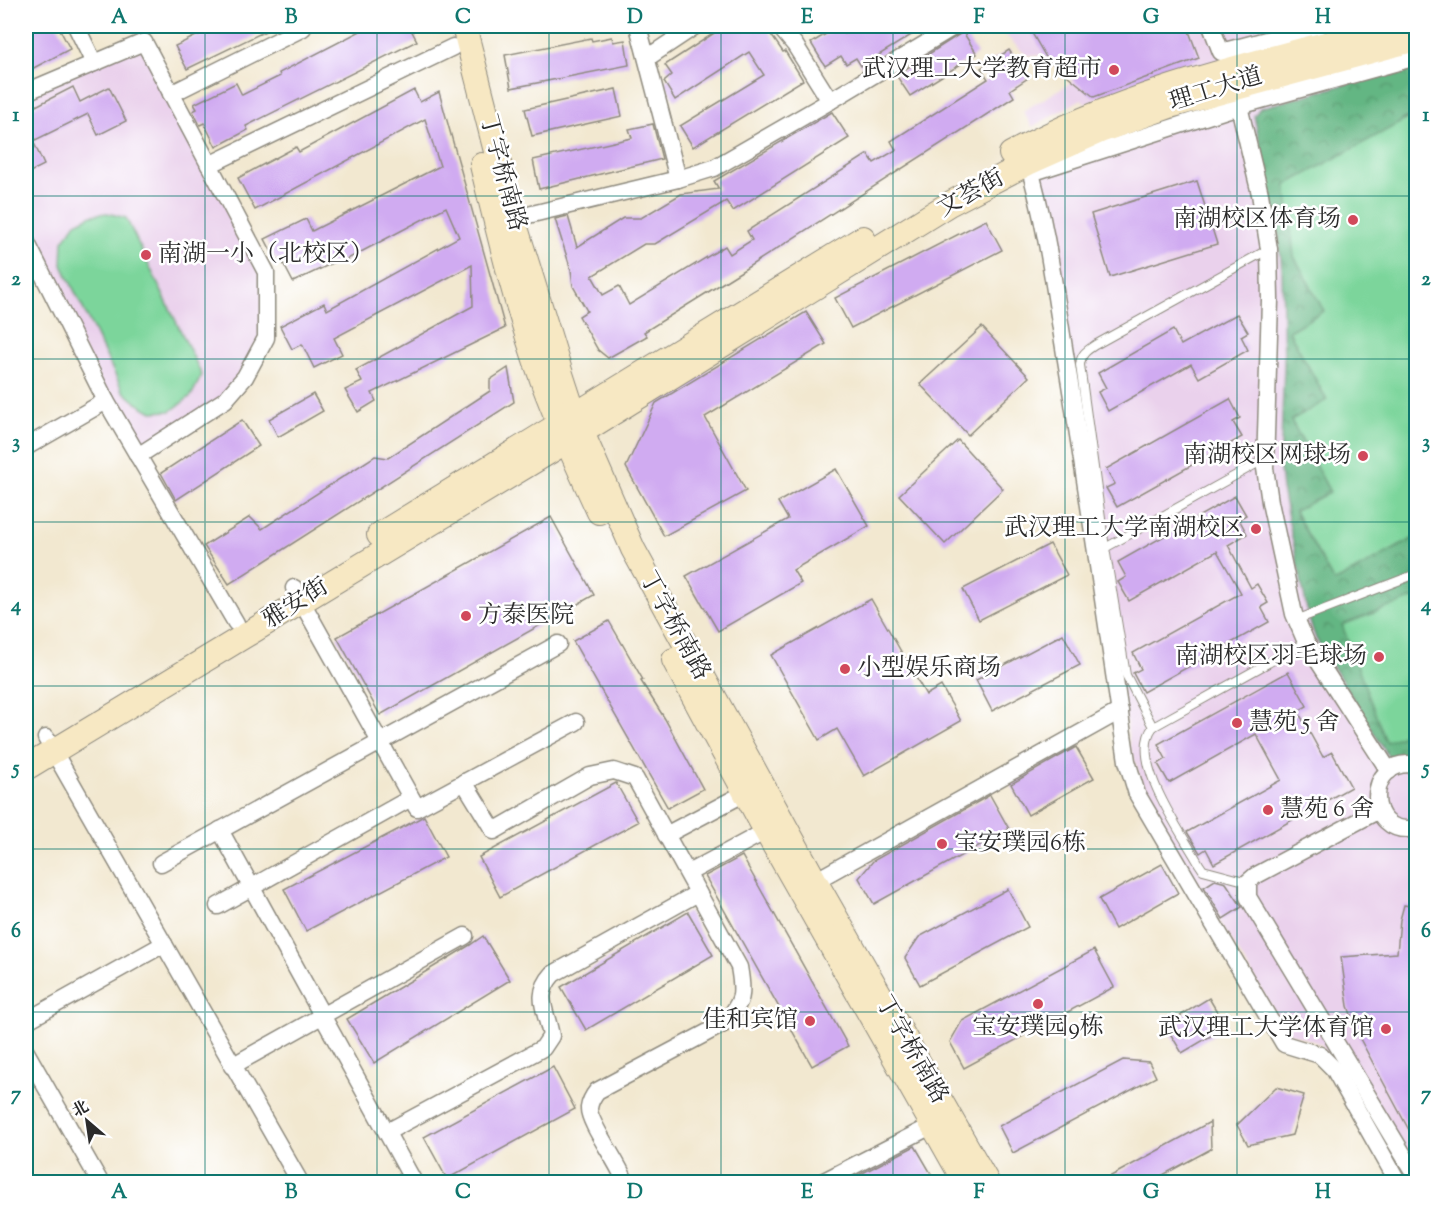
<svg xmlns="http://www.w3.org/2000/svg" width="1442" height="1208" viewBox="0 0 1442 1208" font-family="'Sorts Mill Goudy','Noto Serif SC',serif">
<style>
.built{fill:#ead1ec}
.forest{fill:url(#forest-crowns);stroke:#487057;stroke-width:1.5}
.garden{fill:#7bd59b;stroke:#538063;stroke-width:1.5}
.building{fill:#d0abf1}
.lines{fill:none;stroke-linecap:round;stroke-linejoin:round}
.lane-casing{stroke:#8e8a7e;stroke-width:10}
.street-casing{stroke:#8e8a7e;stroke-width:19}
.secondary-casing{stroke:#8e8a7e;stroke-width:26}
.lane{stroke:#fff;stroke-width:8}
.street{stroke:#fff;stroke-width:16}
.secondary{stroke:#f7e8c3;stroke-width:24}
.grid{fill:none;stroke:#0f766e;stroke-width:1.5;stroke-opacity:0.55}
.poi-dot{fill:#d1495b;stroke:#fff;stroke-width:2}
.labels{text-anchor:middle;dominant-baseline:central;stroke-width:5;stroke-linejoin:round;paint-order:stroke}
.poi-label{font-size:24px;fill:#2b2b2b;stroke:#fff;text-anchor:end}
.street-label{font-size:24px;fill:#2b2b2b;stroke:#fff}
.neatline{fill:none;stroke:#0f766e;stroke-width:2}
.grid-label{font-size:20px;text-anchor:middle;font-weight:bold;fill:#0f766e}
</style>
<defs>
<pattern id="forest-crowns" width="20" height="18" patternUnits="userSpaceOnUse" patternTransform="scale(1.5)"><rect width="20" height="18" fill="#64b683"/><path d="M2 6a3 3 0 1 1 6 0M12 15a3 3 0 1 1 6 0" fill="none" stroke="#53946b"/></pattern>
</defs>
<rect width="100%" height="100%" fill="#fff"/>
<filter id="ink" filterUnits="userSpaceOnUse"><feTurbulence type="fractalNoise" baseFrequency=".0167" numOctaves="2"/><feDisplacementMap in="SourceGraphic" scale="12" xChannelSelector="R" yChannelSelector="G"/><feConvolveMatrix kernelMatrix="1 2 1 2 8 2 1 2 1" color-interpolation-filters="sRGB"/></filter>
<filter id="wash" filterUnits="userSpaceOnUse"><feTurbulence type="fractalNoise" baseFrequency=".008" numOctaves="4" result="noise"/><feDisplacementMap in="SourceGraphic" scale="24" xChannelSelector="R" yChannelSelector="G"/><feGaussianBlur stdDeviation="1.35" result="paint"/><feColorMatrix in="noise" values="0 0 0 0 0 0 0 0 0 0 0 0 0 0 0 0 0 1.4 0 .05"/><feComposite in="paint" operator="in"/></filter>
<g filter="url(#wash)">
<rect width="100%" height="100%" fill="#f2e8d0"/>
<g class="built">
<polygon points="996,26 1353,26 1137,87 1085,104 1082,99 1032,127 1023,111 1074,81 1043,56 1026,55"/>
<polygon points="144,42 266,272 266,338 225,400 138,456 26,238 26,92"/>
<polygon points="1416,50 1416,1182 1408,1182 1321,1044 1287,1032 1152,810 1144,790 1130,746 1040,166"/>
</g>
<polygon class="forest" points="1416,65 1416,114 1402,120 1294,256 1324,311 1289,331 1327,401 1291,421 1330,492 1295,512 1334,582 1416,537 1416,597 1386,741 1416,730 1416,758 1390,759 1316,639 1309,619 1282,489 1280,469 1284,366 1282,269 1277,223 1254,116 1260,108"/>
<g class="garden">
<polygon points="1416,114 1416,537 1334,582 1295,511 1330,492 1291,420 1327,400 1289,331 1324,311 1294,256 1286,185"/>
<polygon points="107,213 126,218 202,375 191,396 171,411 152,412 138,404 123,391 62,265 63,241 76,223 92,215"/>
<polygon points="1416,597 1416,730 1386,742 1342,625"/>
</g>
<g id="blocks">
<g class="building">
<polygon points="38,26 58,26 70,49 26,72 26,32"/>
<polygon points="217,26 276,26 187,69 175,46"/>
<polygon points="370,26 409,26 417,41 246,126 248,130 216,147 204,123 200,125 193,111 197,109 194,104 236,83 242,95 280,76 279,73"/>
<polygon points="725,26 765,26 783,52 785,51 803,80 693,147 680,126 764,75 749,52 675,100 664,82 672,75 665,65"/>
<polygon points="839,26 844,34 857,26 926,26 861,66 856,58 846,64 841,56 825,66 811,43"/>
<polygon points="1028,26 1187,26 1199,58 1094,97 1047,59"/>
<polygon points="963,32 977,54 910,96 896,75"/>
<polygon points="612,37 613,42 625,40 629,65 511,88 505,55 591,38 592,41"/>
<polygon points="1009,50 1028,78 1010,90 1014,97 745,269 644,332 647,336 608,358 598,350 579,316 587,311 573,286 571,270 555,219 568,216 577,247 623,218 641,218 681,194 719,189 714,181 832,112 849,138 733,211 726,201 655,244 644,244 592,276 603,295 619,286 629,305 725,246 730,254 752,240 747,231 868,154 874,163 896,150 891,141 988,79 981,68"/>
<polygon points="73,87 80,102 109,87 126,121 98,135 88,114 33,141 44,165 26,174 26,111"/>
<polygon points="616,89 622,116 532,136 525,109"/>
<polygon points="414,90 420,102 439,92 505,328 372,393 376,401 358,412 345,390 362,382 356,370 473,306 472,265 334,338 342,354 314,368 302,344 292,349 280,326 324,303 327,310 459,237 446,207 342,262 341,259 293,282 281,259 276,260 265,239 306,219 312,231 440,166 425,119 255,210 238,178 296,147 299,152"/>
<polygon points="653,124 662,159 539,189 533,160 632,138 629,129"/>
<polygon points="1197,181 1217,244 1110,277 1091,214"/>
<polygon points="986,220 1002,250 851,328 835,298"/>
<polygon points="806,312 826,344 705,417 746,491 664,536 626,467 656,403"/>
<polygon points="1237,314 1248,332 1241,336 1248,350 1199,378 1191,364 1108,411 1098,392 1106,388 1098,373 1173,330 1181,345"/>
<polygon points="982,327 1029,377 968,435 920,384"/>
<polygon points="508,368 514,402 229,584 204,546 250,517 262,529 375,456 388,458 490,391 490,380"/>
<polygon points="313,394 323,411 278,437 269,419"/>
<polygon points="1230,399 1240,418 1233,422 1242,437 1117,507 1106,488 1115,484 1106,469"/>
<polygon points="242,420 259,446 176,500 161,473"/>
<polygon points="958,440 1003,489 945,544 899,495"/>
<polygon points="836,469 869,526 793,570 801,583 718,631 686,576 788,519 778,502"/>
<polygon points="1235,496 1246,515 1239,519 1247,534 1228,545 1251,588 1257,584 1268,603 1261,607 1269,622 1143,692 1133,673 1141,669 1133,653 1241,593 1217,551 1129,601 1118,582 1126,577 1118,562"/>
<polygon points="551,517 594,595 380,715 337,637"/>
<polygon points="1050,544 1067,575 979,620 963,589"/>
<polygon points="871,599 926,695 941,686 961,721 864,776 837,729 819,740 771,655"/>
<polygon points="609,621 643,680 641,681 665,719 703,789 668,808 573,641"/>
<polygon points="1063,634 1080,665 992,711 976,680"/>
<polygon points="1288,672 1307,706 1298,711 1323,757 1332,752 1351,787 1214,864 1206,849 1200,853 1187,832 1281,780 1256,734 1169,783 1158,764 1166,759 1158,744"/>
<polygon points="1076,747 1094,778 1028,815 1011,784"/>
<polygon points="616,783 638,822 500,897 479,857"/>
<polygon points="990,795 1009,829 874,904 859,878 873,861"/>
<polygon points="424,816 446,857 306,931 284,889"/>
<polygon points="742,856 848,1046 812,1066 705,876"/>
<polygon points="1162,864 1178,893 1115,929 1099,899"/>
<polygon points="1215,880 1226,883 1242,907 1223,919 1204,887"/>
<polygon points="1008,889 1028,927 920,985 905,958 919,937"/>
<polygon points="1404,905 1416,907 1411,936 1412,953 1416,953 1416,1143 1359,1037 1348,1006 1341,957 1397,953 1400,920"/>
<polygon points="688,912 713,955 586,1030 561,987"/>
<polygon points="483,936 510,980 374,1063 347,1019 470,945"/>
<polygon points="1094,950 1114,987 964,1068 950,1042 962,1021"/>
<polygon points="1209,998 1226,1027 1182,1053 1165,1025"/>
<polygon points="1123,1060 1149,1062 1156,1077 1013,1153 999,1126"/>
<polygon points="553,1067 575,1109 447,1179 424,1137"/>
<polygon points="1276,1087 1304,1095 1292,1135 1248,1145 1237,1125"/>
<polygon points="1210,1122 1211,1149 1150,1182 1100,1182"/>
<polygon points="915,1146 936,1182 845,1182 851,1179"/>
</g>
</g>
</g>
<g filter="url(#ink)">
<use href="#blocks" fill-opacity="0" stroke="#8e8a7e" stroke-width="1.5"/>
<g class="lines">
<defs>
<g id="lane">
<polyline points="1105,548 1265,459"/>
<polyline points="1296,620 1416,574"/>
<path d="M1153,727L1126,675L1105,548L1080,365C1081,354 1086,351 1095,345L1269,249"/>
<path d="M1248,882L1203,870L1199,864C1182,833 1128,760 1153,727L1306,642"/>
</g>
<g id="street">
<polyline points="76,26 94,63"/>
<polyline points="638,26 678,179"/>
<polyline points="779,26 795,45 830,101"/>
<polyline points="1211,26 1221,52 1319,26"/>
<polyline points="647,58 695,26"/>
<polyline points="26,92 144,42 266,272 266,338 245,377 225,400 138,456"/>
<polyline points="171,94 303,28 302,26"/>
<polyline points="1239,106 1260,194 1269,249 1270,300 1265,468 1270,502 1294,614 1306,642 1389,771"/>
<path d="M1028,163C1047,226 1055,294 1066,360C1088,493 1107,627 1127,761L1137,794L1284,1044L1320,1055L1334,1069L1398,1182"/>
<polyline points="209,165 453,47"/>
<polyline points="1031,173 1239,106 1416,57"/>
<polyline points="503,221 678,179 714,168 830,101 955,26"/>
<polyline points="26,241 106,401 236,623"/>
<polyline points="26,447 106,401"/>
<polyline points="294,588 417,808 576,722"/>
<polyline points="46,738 300,1182"/>
<path d="M1416,765C1364,755 1364,839 1416,828"/>
<path d="M464,782L494,831L590,776L614,771L635,778L739,967C744,995 743,1001 725,1023L597,1091C593,1096 590,1101 589,1108C588,1122 618,1162 624,1179L622,1182"/>
<polyline points="1379,810 1255,876 1248,882 1248,897 1416,1176"/>
<polyline points="220,830 414,1182"/>
<polyline points="666,835 745,793"/>
<polyline points="161,863 558,644"/>
<polyline points="688,873 766,831"/>
<polyline points="806,886 1120,711"/>
<polyline points="218,906 411,798"/>
<polyline points="26,1021 164,944"/>
<polyline points="26,1052 100,1182"/>
<polyline points="232,1066 465,936"/>
<path d="M387,1132L543,1048L551,1036C547,1011 533,996 553,974L698,893"/>
<polyline points="822,1182 933,1125"/>
</g>
<g id="secondary">
<polyline points="464,26 513,218 561,374 574,414 633,549 815,881 987,1182"/>
<path d="M1011,154C1130,89 1264,61 1394,26"/>
<path d="M482,165C500,239 518,314 544,385C560,428 580,470 599,512"/>
<polyline points="379,535 863,238"/>
<polyline points="674,660 766,831 965,1182"/>
<polyline points="26,768 582,432 949,204 1028,163 1100,131 1170,106 1416,39"/>
</g>
</defs>
<use href="#lane" class="lane-casing"/>
<use href="#street" class="street-casing"/>
<use href="#secondary" class="secondary-casing"/>
<use href="#lane" class="lane"/>
<use href="#street" class="street"/>
<use href="#secondary" class="secondary"/>
</g>
</g>
<path class="grid" d="M205,26V1182M377,26V1182M549,26V1182M721,26V1182M893,26V1182M1065,26V1182M1237,26V1182M26,196H1416M26,359H1416M26,522H1416M26,686H1416M26,849H1416M26,1012H1416"/>
<g class="poi-dot">
<circle cx="1114" cy="70" r="6"/>
<circle cx="1353" cy="220" r="6"/>
<circle cx="146" cy="255" r="6"/>
<circle cx="1363" cy="456" r="6"/>
<circle cx="1256" cy="529" r="6"/>
<circle cx="466" cy="616" r="6"/>
<circle cx="1379" cy="657" r="6"/>
<circle cx="845" cy="669" r="6"/>
<circle cx="1237" cy="723" r="6"/>
<circle cx="1268" cy="810" r="6"/>
<circle cx="942" cy="844" r="6"/>
<circle cx="1038" cy="1004" r="6"/>
<circle cx="810" cy="1021" r="6"/>
<circle cx="1386" cy="1029" r="6"/>
</g>
<g class="labels">
<g class="poi-label">
<text x="1102" y="70">武汉理工大学教育超市</text>
<text x="1341" y="220">南湖校区体育场</text>
<text x="158" y="255" text-anchor="start">南湖一小（北校区）</text>
<text x="1351" y="456">南湖校区网球场</text>
<text x="1244" y="529">武汉理工大学南湖校区</text>
<text x="478" y="616" text-anchor="start">方泰医院</text>
<text x="1367" y="657">南湖校区羽毛球场</text>
<text x="857" y="669" text-anchor="start">小型娱乐商场</text>
<text x="1249" y="723" text-anchor="start">慧苑 5 舍</text>
<text x="1280" y="810" text-anchor="start">慧苑 6 舍</text>
<text x="954" y="844" text-anchor="start">宝安璞园6栋</text>
<text x="798" y="1021">佳和宾馆</text>
<text x="1038" y="1028" text-anchor="middle">宝安璞园9栋</text>
<text x="1374" y="1029">武汉理工大学体育馆</text>
</g>
<g class="street-label">
<text transform="translate(1216 90) rotate(-17)">理工大道</text>
<text transform="translate(502 173) rotate(75)">丁字桥南路</text>
<text transform="translate(971 194) rotate(-29)">文荟街</text>
<text transform="translate(296 604) rotate(-32)">雅安街</text>
<text transform="translate(674 626) rotate(61)">丁字桥南路</text>
<text transform="translate(911 1050) rotate(60)">丁字桥南路</text>
</g>
</g>
<rect width="1442" height="1208" fill="none" stroke="#fff" stroke-width="66"/>
<g transform="translate(87 1121) rotate(331)" stroke="#ffffff" stroke-width="4.5" paint-order="stroke">
<path d="M0-4.5L10 22L0 15L-10 22Z" fill="#2b2b2b"/>
<text y="-9" font-size="16" font-weight="bold" text-anchor="middle" fill="#2b2b2b">北</text>
</g>
<rect x="33" y="33" width="1376" height="1142" class="neatline"/>
<g class="grid-label">
<text x="119" y="23">A</text>
<text x="291" y="23">B</text>
<text x="463" y="23">C</text>
<text x="635" y="23">D</text>
<text x="807" y="23">E</text>
<text x="979" y="23">F</text>
<text x="1151" y="23">G</text>
<text x="1323" y="23">H</text>
<text x="16" y="121">1</text>
<text x="1426" y="121">1</text>
<text x="16" y="285">2</text>
<text x="1426" y="285">2</text>
<text x="16" y="448">3</text>
<text x="1426" y="448">3</text>
<text x="16" y="611">4</text>
<text x="1426" y="611">4</text>
<text x="16" y="774">5</text>
<text x="1426" y="774">5</text>
<text x="16" y="937">6</text>
<text x="1426" y="937">6</text>
<text x="16" y="1100">7</text>
<text x="1426" y="1100">7</text>
<text x="119" y="1198">A</text>
<text x="291" y="1198">B</text>
<text x="463" y="1198">C</text>
<text x="635" y="1198">D</text>
<text x="807" y="1198">E</text>
<text x="979" y="1198">F</text>
<text x="1151" y="1198">G</text>
<text x="1323" y="1198">H</text>
</g>
</svg>
